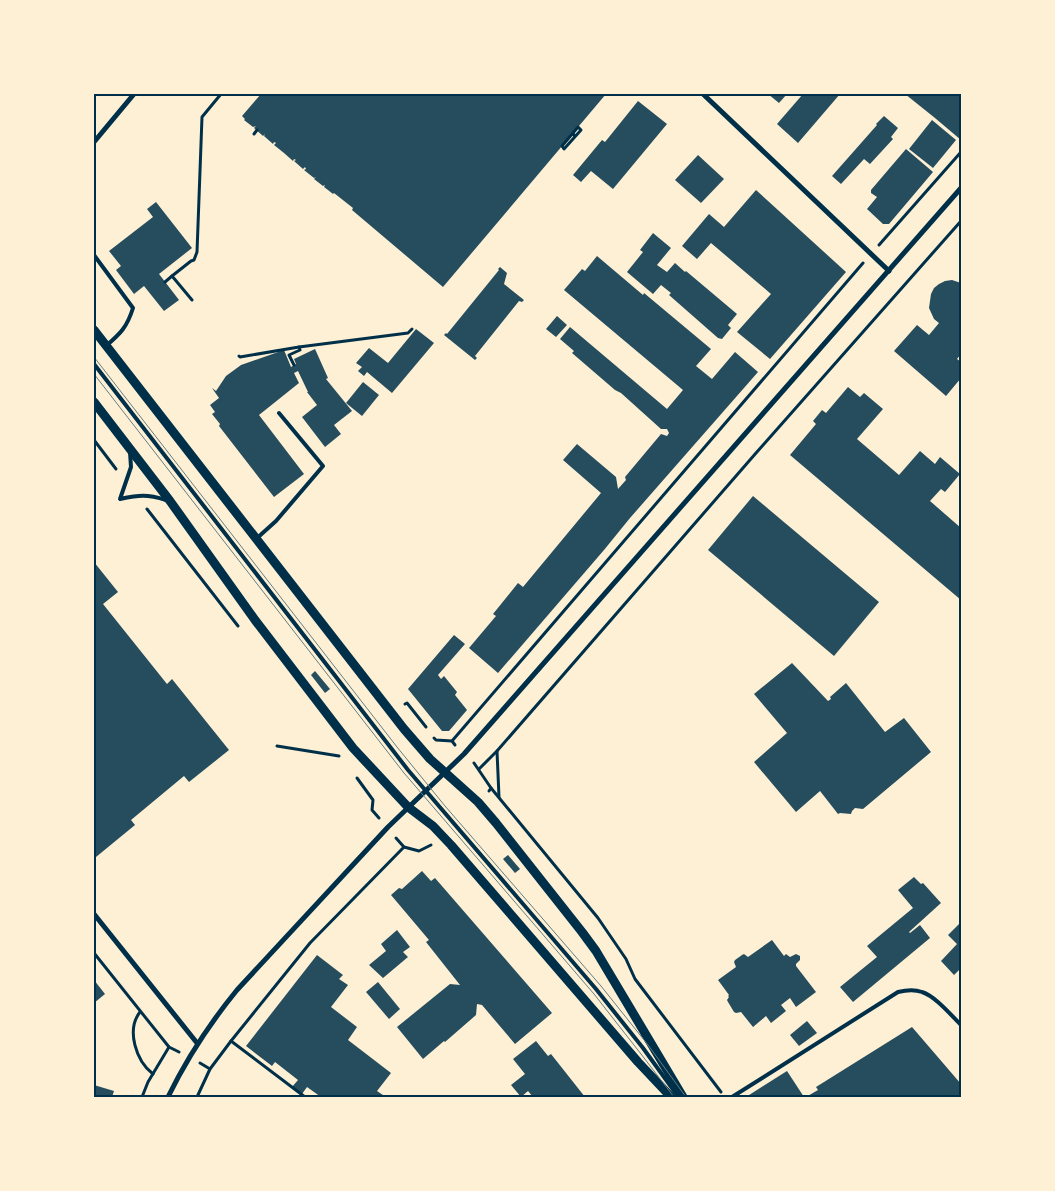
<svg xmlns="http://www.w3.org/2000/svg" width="1055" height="1191" viewBox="0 0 1055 1191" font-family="Raleway,sans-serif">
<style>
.building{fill:#264d5e}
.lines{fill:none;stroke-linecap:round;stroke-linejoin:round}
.path{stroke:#003049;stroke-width:3}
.service{stroke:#003049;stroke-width:4}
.minor{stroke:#003049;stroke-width:5}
.tertiary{stroke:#003049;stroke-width:9}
.tram{stroke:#657d81;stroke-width:1}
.neatline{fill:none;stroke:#003049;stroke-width:2}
</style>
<rect width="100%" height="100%" fill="#fdf0d5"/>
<g class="building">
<polygon points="261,94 606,94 443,287 352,210 353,208 334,193 333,194 328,190 324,187 325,185 323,186 314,179 316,177 314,178 304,170 306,169 305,167 303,169 294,161 296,160 294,159 293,161 284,153 286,151 284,153 274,145 276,143 274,142 273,144 264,136 265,134 263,136 254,128 256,126 253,127 244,120 245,119 242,116"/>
<polygon points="768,94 787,94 779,103"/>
<polygon points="803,94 840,94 798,143 777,124"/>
<polygon points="905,94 961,94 961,140 935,118"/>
<polygon points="638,101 667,124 613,189 591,171 581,182 573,175 602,140 605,142"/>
<polygon points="884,116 898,128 891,137 893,139 870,164 864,159 841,184 832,176 877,125 876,124"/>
<polygon points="932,120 956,140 933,168 909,149"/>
<polygon points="906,149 933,172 889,224 883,224 867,209 877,197 871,193 871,190"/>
<polygon points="698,155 724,179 701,203 675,180"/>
<polygon points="756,190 846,272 770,359 737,332 771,294 711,243 697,259 682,246 709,214 724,227"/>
<polygon points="156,202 192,248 159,274 179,300 164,311 144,286 134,294 116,270 121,266 109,251 153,217 147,209"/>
<polygon points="653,233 671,248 657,265 667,272 675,263 685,272 686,271 737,314 728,325 731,328 722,339 718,338 669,295 671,293 661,285 653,294 627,272 643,252 640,250"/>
<polygon points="597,256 643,295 644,293 711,349 696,366 712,379 735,352 758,372 630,518 604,550 498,673 469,648 496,616 493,614 518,583 523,587 601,493 563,460 577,444 616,477 618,489 626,480 625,477 661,434 667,436 669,433 667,429 661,429 621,393 615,390 572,353 574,351 560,339 570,327 667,409 683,390 564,290 582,269 585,271"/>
<polygon points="500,267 507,273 504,284 524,300 522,302 519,301 475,356 477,358 475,360 444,335 446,333 447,334 499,270 498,269"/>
<polygon points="952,280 961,283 961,354 957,359 961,362 961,378 946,396 894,351 917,325 929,335 939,323 934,319 929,308 931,294 934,288 939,284 945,281"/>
<polygon points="557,316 567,325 556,337 546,329"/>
<polygon points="416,329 434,343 392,393 367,372 364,376 358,371 362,367 356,363 369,348 388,363"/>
<polygon points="315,349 328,378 326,379 352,411 334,425 341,434 325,447 302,417 317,405 307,392 308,392 298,371 294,373 299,383 259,415 304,474 274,497 219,426 220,424 212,414 215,412 210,405 219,398 212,388 216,391 226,376 241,365 284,350 291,367 296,364 294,359"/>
<polygon points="363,382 379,395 362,416 346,403"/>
<polygon points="848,387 860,397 864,393 883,409 857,439 899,475 920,451 935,464 940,457 960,474 945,492 941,489 930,501 961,528 961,600 790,455 816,424 813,421 822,410 826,413"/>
<polygon points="753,496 879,602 834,656 708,550"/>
<polygon points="94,562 118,592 103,604 167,684 172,679 229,750 189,782 184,776 131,820 135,825 96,857 94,854"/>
<polygon points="454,635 465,644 438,675 441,679 444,676 457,692 455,695 467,710 449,731 442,731 408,689"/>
<polygon points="792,663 828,701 831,699 830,697 846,683 885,732 904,718 931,752 863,809 855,808 852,811 851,814 840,813 838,814 820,791 796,812 754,762 787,733 754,694"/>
<polygon points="315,671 330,689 325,693 311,675"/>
<polygon points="508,855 520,869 515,873 503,859"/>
<polygon points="422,871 431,881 435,878 552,1013 515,1044 482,1005 477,1004 476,1015 445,1042 444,1041 423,1059 397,1027 450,984 460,985 426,942 429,940 391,895 399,888 402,889"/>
<polygon points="914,877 921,884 923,883 941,903 909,932 910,933 920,925 930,938 853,1002 840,987 877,957 867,946 913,908 898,890"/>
<polygon points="961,922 961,968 954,975 941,961 957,944 948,935"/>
<polygon points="397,930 410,947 403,952 408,957 383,978 369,965 386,951 381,944"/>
<polygon points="772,940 784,956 786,954 790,957 796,954 800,956 800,960 796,964 796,966 816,992 796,1007 790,998 781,1005 786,1011 771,1023 766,1016 753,1027 741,1012 736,1013 734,1012 728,1002 727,1000 729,997 728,996 729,995 718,980 736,967 734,962 735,960 742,955 744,954 748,957"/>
<polygon points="317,955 343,975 339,979 348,985 331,1007 357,1027 348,1040 391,1073 377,1091 386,1097 321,1097 307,1087 302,1094 292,1087 298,1080 275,1062 272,1066 246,1046"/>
<polygon points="94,980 105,994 94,1003"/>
<polygon points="378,982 400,1009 389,1019 366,992"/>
<polygon points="807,1021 817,1033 799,1046 790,1035"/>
<polygon points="912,1027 961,1084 961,1097 806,1097 818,1090 816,1087"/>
<polygon points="536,1041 548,1056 551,1054 585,1097 533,1097 528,1091 521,1097 511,1085 525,1074 513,1059"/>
<polygon points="787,1071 804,1097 746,1097"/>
<polygon points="94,1085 114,1091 112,1097 94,1097"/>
</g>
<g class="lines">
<g class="path">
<polygon points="578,127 581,130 564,149 562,146 573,133 574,135 573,133"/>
<polyline points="254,134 257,130"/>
<polyline points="879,245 961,152"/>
<polyline points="165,282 172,276"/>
<polyline points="192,300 172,276 191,261 194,260 197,252 202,117 221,94"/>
<polyline points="299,347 408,333 412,329"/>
<polyline points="239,356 240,357 299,347 300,350 289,355 294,365"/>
<polyline points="94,440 116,469"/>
<polyline points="147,509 238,626"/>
<polyline points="405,704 407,703 426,727"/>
<polyline points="434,738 436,740 452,741 455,745"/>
<polyline points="452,741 863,263"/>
<polyline points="277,746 339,756"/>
<polyline points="497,751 499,797"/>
<polyline points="474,763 491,788 489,791"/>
<polyline points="479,769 497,751 756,453 961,221"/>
<polyline points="357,778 373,800 372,810 379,818"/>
<polyline points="491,788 598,918 626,959 635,979 721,1092"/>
<polyline points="396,838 404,847 419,851 431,845"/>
<polyline points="94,953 169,1047 179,1052"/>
<path d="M140,1012C126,1030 136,1061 153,1074"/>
<polyline points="231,1041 305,1097"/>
<polyline points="200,1063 210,1069"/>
<polyline points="142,1097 148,1082 169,1047"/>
<polyline points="197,1097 210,1069 231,1041 310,943 404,847"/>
</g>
<g class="service">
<path d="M94,255L133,308C127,327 121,333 106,346"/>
<polyline points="94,364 408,770 596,989 643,1048 677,1095"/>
<path d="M130,452L131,467L120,499C139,495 147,494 166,500"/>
<polyline points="256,539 276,521 323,466 279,413"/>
<path d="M732,1097L898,992C906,990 914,989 922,992C935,996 951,1015 961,1025"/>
</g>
<g class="minor">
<polyline points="703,94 889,271"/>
<polyline points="94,142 134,94"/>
<polyline points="94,914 197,1043"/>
<path d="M168,1097C187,1058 210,1023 237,990L388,827L464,754L961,188"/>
</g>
<g class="tertiary">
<polyline points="94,330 404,729 430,759 478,802 496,823 582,932 596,951 683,1097"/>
<polyline points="94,402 170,501 255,620 353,748 408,807 433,826 451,845 638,1062 671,1097"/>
</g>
<g class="tram">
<polyline points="94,357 397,747 445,806 601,986 648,1045 686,1097"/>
<polyline points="94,374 404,773 594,994 641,1054 674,1097"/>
</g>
</g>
<rect width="1055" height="1191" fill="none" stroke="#fdf0d5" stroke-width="190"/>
<rect x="95" y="95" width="865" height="1001" class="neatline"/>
</svg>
